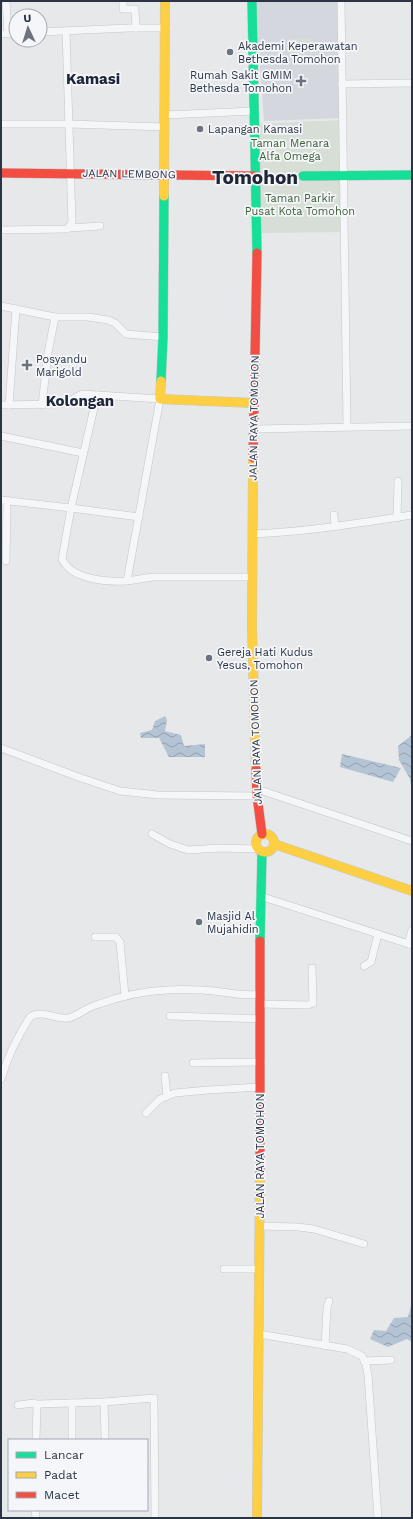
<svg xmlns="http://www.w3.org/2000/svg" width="413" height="1519" viewBox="0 0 413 1519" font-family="'Work Sans',sans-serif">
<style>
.built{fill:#d4d7dd}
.green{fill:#d6ded6}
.water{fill:url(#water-waves)}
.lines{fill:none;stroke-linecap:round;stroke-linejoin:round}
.street-casing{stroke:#c4c6c8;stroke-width:8}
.fast-casing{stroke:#c4c6c8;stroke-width:10}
.slow-casing{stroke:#c4c6c8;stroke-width:10}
.jam-casing{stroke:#c4c6c8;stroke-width:10}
.street{stroke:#f5f6f7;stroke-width:7}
.fast{stroke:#16e098;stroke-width:9}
.slow{stroke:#ffcf43;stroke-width:9}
.jam{stroke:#f24e42;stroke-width:9}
.poi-dot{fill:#6c737f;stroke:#f4f6f9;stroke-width:1.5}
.labels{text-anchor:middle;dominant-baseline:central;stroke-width:3.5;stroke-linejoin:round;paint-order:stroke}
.poi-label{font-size:11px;fill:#2b3445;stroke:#f4f6f9;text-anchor:start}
.park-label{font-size:11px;fill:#3f6138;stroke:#f4f6f9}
.street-label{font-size:11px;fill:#2b3445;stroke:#f4f6f9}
.district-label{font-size:15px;font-weight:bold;fill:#1d2536;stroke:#f4f6f9}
.town-label{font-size:19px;font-weight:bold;fill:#1d2536;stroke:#f4f6f9}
</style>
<defs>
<pattern id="water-waves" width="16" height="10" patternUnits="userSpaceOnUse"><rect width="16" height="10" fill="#b4c4d5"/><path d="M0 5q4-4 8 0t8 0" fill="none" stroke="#93a0af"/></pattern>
</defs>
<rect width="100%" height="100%" fill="#e6e8ea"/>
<polygon class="built" points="257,1 339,1 341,118 264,121 258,38"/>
<g class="green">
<polygon points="313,38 313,53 290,54 290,39"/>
<polygon points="343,120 344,232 256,233 254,124"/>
</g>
<g class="water">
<polygon points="165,716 167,720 165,731 181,735 184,746 205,744 205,757 169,757 159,738 141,738 140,733 152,730 155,721"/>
<polygon points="412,735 412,791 410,779 399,760 398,746"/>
<polygon points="342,754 401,768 393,782 340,767"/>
<polygon points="412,1302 412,1342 407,1339 388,1347 370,1339 374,1330 386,1331 394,1318 408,1317"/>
</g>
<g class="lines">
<defs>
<g id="street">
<polyline points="6,1 8,33"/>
<polyline points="123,1 123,9 135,9 136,28"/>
<polyline points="341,1 347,426"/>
<polyline points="40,32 129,28 166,28"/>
<polyline points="1,34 16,33"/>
<polyline points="342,84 412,83"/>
<polyline points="165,115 254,111"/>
<polyline points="1,124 69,124 164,127"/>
<polyline points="69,228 100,226"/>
<polyline points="1,230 67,229 72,223 66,31"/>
<polyline points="1,306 55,317 88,317 108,320 115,323 126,334 163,337"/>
<polyline points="1,405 59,404 68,402 82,394 97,395"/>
<polyline points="9,405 16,309"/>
<polyline points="42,405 48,353 55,317"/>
<polyline points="253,429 412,426"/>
<polyline points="1,436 83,453"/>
<polyline points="1,500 71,508 139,517"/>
<polyline points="334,515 335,527"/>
<polyline points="397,518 398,481"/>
<path d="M252,534C306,532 359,523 412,515"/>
<polyline points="6,561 7,500"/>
<path d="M127,581C107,582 72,580 62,559L71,508L97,395L160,399L127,581L153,577H252"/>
<polyline points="1,748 81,778 120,791 158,795 257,796"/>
<polyline points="257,789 412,841"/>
<polyline points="152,834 170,844 188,850 220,848 258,849"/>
<polyline points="260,896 412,945"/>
<polyline points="95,937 116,937 120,942 125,996"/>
<polyline points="408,944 412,930"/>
<polyline points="364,966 371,962 378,934"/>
<polyline points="261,1004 308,1005 313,1003 312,968"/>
<polyline points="170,1016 260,1019"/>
<polyline points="193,1063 261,1062"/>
<polyline points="165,1076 167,1096"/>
<path d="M1,1079C8,1056 17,1037 30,1017C42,1009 56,1020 68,1018C78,1016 86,1008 96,1005C118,997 143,991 167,990C185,989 204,990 222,992C235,994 247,996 261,994"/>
<polyline points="146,1113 160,1099 175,1093 208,1090 260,1087"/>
<polyline points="260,1226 298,1227 314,1229 364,1244"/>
<polyline points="224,1269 259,1269"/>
<polyline points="259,1334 347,1349 362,1356 366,1364 368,1375 378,1518"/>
<polyline points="325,1346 327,1308 329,1301"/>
<polyline points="364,1361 391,1360"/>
<polyline points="104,1402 105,1437"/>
<polyline points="18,1405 34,1403 38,1405"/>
<polyline points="36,1440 37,1406 39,1404 104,1402 154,1398 155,1518"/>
<polyline points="72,1440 72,1403"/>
<polyline points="35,1510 36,1518"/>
</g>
<g id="fast">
<polyline points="252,1 257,253"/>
<polyline points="303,176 412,175"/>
<polyline points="161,381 163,337 164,196"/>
<polyline points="260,941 262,852"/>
</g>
<g id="slow">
<polyline points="164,196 165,1"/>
<polyline points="161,381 160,399 254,403"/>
<polyline points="253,458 252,627 256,769"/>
<circle cx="265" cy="843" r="9"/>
<polyline points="274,844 412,891"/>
<polyline points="257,1518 260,1172"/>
</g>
<g id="jam">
<polyline points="1,173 256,176"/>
<polyline points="253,458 257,253"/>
<polyline points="256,769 257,796 262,834"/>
<polyline points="260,1172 260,941"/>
</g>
</defs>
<use href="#street" class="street-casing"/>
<use href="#fast" class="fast-casing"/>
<use href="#slow" class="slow-casing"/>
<use href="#jam" class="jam-casing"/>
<use href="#street" class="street"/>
<use href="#fast" class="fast"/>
<use href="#slow" class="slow"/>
<use href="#jam" class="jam"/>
</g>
<g class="poi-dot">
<circle cx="230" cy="52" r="4"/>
<path d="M299 75h4v4h4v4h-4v4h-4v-4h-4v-4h4z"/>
<circle cx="200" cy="129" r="4"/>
<path d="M25 359h4v4h4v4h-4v4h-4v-4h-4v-4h4z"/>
<circle cx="209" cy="658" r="4"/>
<circle cx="199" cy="922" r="4"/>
</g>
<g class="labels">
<g class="poi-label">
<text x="238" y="46">Akademi Keperawatan<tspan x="238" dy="13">Bethesda Tomohon</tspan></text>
<text x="292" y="75" text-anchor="end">Rumah Sakit GMIM<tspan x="292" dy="13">Bethesda Tomohon</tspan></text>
<text x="208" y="129">Lapangan Kamasi</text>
<text x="36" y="359">Posyandu<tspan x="36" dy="13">Marigold</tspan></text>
<text x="217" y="652">Gereja Hati Kudus<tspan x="217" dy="13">Yesus, Tomohon</tspan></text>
<text x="207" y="916">Masjid Al<tspan x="207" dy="13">Mujahidin</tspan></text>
</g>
<g class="park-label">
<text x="290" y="143">Taman Menara<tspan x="290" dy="13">Alfa Omega</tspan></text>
<text x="300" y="198">Taman Parkir<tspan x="300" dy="13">Pusat Kota Tomohon</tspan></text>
</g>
<g class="street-label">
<text transform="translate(129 174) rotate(1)">JALAN LEMBONG</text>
<text transform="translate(254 418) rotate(-89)">JALAN RAYA TOMOHON</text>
<text transform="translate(256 742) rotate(-92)">JALAN RAYA TOMOHON</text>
<text transform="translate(260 1156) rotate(-90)">JALAN RAYA TOMOHON</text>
</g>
<g class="district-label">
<text x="93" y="79">Kamasi</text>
<text x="80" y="401">Kolongan</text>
</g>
<g class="town-label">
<text x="255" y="177">Tomohon</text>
</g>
</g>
<rect width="413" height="1519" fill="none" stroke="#2b3445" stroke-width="4"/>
<rect x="8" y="1439" width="140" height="72" fill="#f4f6f9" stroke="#a4a8b1"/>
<rect x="16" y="1452" width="20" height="6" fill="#16e098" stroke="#a4a8b1"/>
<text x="44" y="1459" font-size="12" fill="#2b3445">Lancar</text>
<rect x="16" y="1472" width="20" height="6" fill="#ffcf43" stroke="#a4a8b1"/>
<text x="44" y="1479" font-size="12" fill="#2b3445">Padat</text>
<rect x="16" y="1492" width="20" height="6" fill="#f24e42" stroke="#a4a8b1"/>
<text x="44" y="1499" font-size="12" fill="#2b3445">Macet</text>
<g transform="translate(28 28) rotate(356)"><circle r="19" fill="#f4f6f9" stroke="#a4a8b1"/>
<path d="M0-3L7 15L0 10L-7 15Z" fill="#6c737f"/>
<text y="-6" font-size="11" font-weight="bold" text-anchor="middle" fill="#2b3445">U</text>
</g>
</svg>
